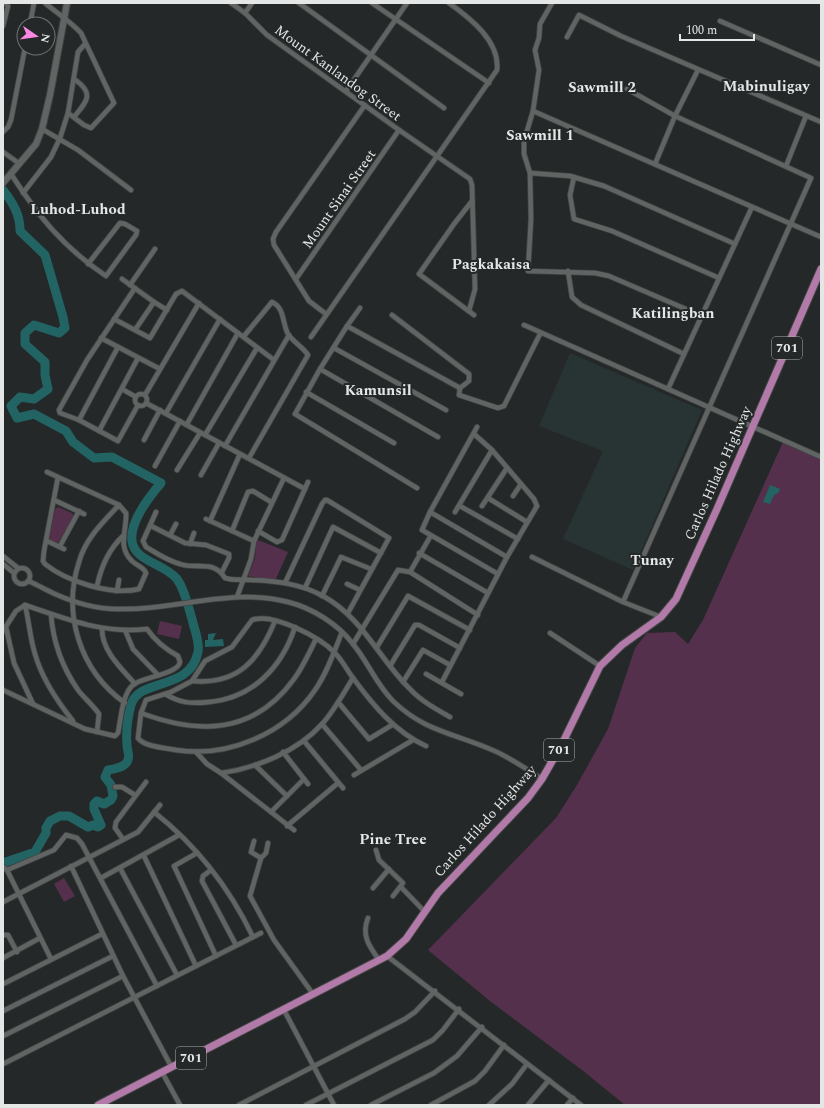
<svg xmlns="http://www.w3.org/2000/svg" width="824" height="1108" viewBox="0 0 824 1108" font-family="Spectral,serif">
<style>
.built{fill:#283333}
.green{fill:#55304d}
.water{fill:#226463}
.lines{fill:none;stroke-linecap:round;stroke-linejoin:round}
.river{stroke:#226463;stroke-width:9}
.minor-casing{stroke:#424444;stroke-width:6}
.tertiary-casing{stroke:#424444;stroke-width:8}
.primary-casing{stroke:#424444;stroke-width:9}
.minor{stroke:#606463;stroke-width:4.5}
.tertiary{stroke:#606463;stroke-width:6}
.primary{stroke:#b27aa8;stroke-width:7}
.labels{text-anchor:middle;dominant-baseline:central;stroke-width:4;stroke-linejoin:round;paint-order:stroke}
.shield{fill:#252828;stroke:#abaeae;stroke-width:1}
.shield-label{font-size:13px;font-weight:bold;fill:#e5e7e7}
.street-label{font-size:14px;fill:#e5e7e7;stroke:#252828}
.neighbourhood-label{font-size:15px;font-weight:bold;fill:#e5e7e7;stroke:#252828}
</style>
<rect width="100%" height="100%" fill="#252828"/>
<polygon class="built" points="570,353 702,410 633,570 563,539 603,451 539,426"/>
<g class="green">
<polygon points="783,442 821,459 821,1105 625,1105 582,1070 490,1001 428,950 556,818 577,785 608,729 635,648 647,633 675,632 688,644 703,620"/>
<polygon points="58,507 72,513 74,517 57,544 49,539 55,509"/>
<polygon points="258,540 288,552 275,581 248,576 255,558 256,542"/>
<polygon points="160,621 182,626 179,639 157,634"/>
<polygon points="64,878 75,896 64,902 54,884"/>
</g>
<g class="water">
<polygon points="770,485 780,489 778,493 774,495 770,504 763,502"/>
<polygon points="216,633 213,640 223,639 224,646 205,647 205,640 208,640 208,634"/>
</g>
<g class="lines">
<path class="river" d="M3,863L35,852L46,833V828L50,821L60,816H69L88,827L93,825L98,827L101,825L94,809V804L97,801L104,804L111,800L113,796L111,785L105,777L108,770C114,769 123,768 127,762C131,756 127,751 127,745C126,733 128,716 131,705C139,677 190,692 198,652C200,641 194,629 192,619C188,606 185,590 177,579C166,566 146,563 137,552C120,533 149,497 161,483L112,457L94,458L73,442L66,431L34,414L17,418L11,406L20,397L34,399L48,389L45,375V362L25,344V333L34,325L59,333L65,328L63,317L45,255L20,231C20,214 13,203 3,190"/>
<defs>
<g id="minor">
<path d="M45,3C57,13 71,22 81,33L114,103L91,128L84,125L68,113"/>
<polyline points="231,3 245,13 267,35 399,130 470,179 472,185 475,289 469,311"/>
<polyline points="299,3 444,108"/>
<polyline points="372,3 489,83"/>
<polyline points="552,3 540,24 539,38 535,50 539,70 533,111 821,237"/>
<polyline points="245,13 252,3"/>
<polyline points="720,21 821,65"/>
<polyline points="30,24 34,3"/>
<polyline points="3,26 8,6 5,3"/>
<polyline points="567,37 579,15 621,36 821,122"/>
<polyline points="346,91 407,3"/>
<polyline points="533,111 524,141 524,154 530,173 531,219 528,271 595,273 609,276 702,316"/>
<path d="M74,117C86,102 96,94 74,79"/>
<polyline points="42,129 78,150 131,190"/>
<polyline points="3,132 8,127 11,120 25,48"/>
<polyline points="3,152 20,164"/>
<polyline points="655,164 675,116 698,70"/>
<polyline points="786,166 806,116"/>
<polyline points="530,173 570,176 604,186 735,244"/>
<path d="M11,174C39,217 63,247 106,276L136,235L137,231L125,224L120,223L88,264"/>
<polyline points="574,177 570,195 574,219 612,231 719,278"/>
<polyline points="23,193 51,157 60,138 68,113 78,52 85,44"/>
<polyline points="472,201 454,224 419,274 474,315"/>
<polyline points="568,271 572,297 581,305 684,354"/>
<polyline points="122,279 154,302"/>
<polyline points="296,279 399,130"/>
<polyline points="130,285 155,249"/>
<polyline points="135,288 87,360 59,410 60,413 79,420 118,441 138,405"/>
<polyline points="326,314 309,301 274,245 273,239 276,232 365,105"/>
<polyline points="392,315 469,374 469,381 460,388"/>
<polyline points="114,319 150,338 176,294 182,291 274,360"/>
<polyline points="524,325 821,457"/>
<polyline points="347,326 360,308"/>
<polyline points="135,330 154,302 167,310"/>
<path d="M244,336L272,302C285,308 282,323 288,334C293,342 303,347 308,355L249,458"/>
<path d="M311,337L497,70C500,41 470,18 449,3"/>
<polyline points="101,338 160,369"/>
<polyline points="334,348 446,410"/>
<polyline points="320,369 438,437"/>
<polyline points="122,389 136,397"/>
<polyline points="668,389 752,207"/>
<polyline points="306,392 394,443"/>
<circle cx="141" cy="400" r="6"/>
<polyline points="145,395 199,303"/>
<polyline points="146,403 305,489"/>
<polyline points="166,413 220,319"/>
<polyline points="79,420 118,347"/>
<polyline points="187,424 238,333"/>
<polyline points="477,427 430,512 422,530 498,574"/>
<polyline points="99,431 138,358"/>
<polyline points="205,435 257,348"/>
<polyline points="144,440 160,410"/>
<polyline points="225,446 289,335"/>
<polyline points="155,466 180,421"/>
<polyline points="177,470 200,433"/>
<path d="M47,472L119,505L126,513C127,530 117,547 132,561C137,566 144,567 146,573L139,589C111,596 66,581 45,564L43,561L44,551L58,477"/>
<polyline points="201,475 219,443"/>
<polyline points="417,488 295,414 320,369 347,326 460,388 459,395 498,408 504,406 540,334"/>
<polyline points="513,496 521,484"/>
<polyline points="488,498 527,522"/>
<polyline points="54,500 84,514"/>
<path d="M119,505C103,522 85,539 79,562C62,614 80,671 125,703"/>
<polyline points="460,506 518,539"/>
<polyline points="482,506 507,468"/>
<path d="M156,512L143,541L146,547C156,553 168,561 180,564C196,570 213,559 225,578C234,581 243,579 252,580C277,581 301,584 323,596C363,618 379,659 410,689C421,701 436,709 450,717"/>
<polyline points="430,512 507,557"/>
<polyline points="455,512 492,450"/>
<polyline points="206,519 254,541"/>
<polyline points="210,521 240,454"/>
<polyline points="151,526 185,543 206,545 229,554 229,558 222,572"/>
<polyline points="232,531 248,492 253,491 271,502"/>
<polyline points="258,531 277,542 282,540 308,482"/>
<polyline points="170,535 176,524"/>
<polyline points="47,541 64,549"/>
<polyline points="190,544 194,533"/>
<polyline points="60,546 79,511"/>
<polyline points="419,553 488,593"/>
<polyline points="3,556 18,568"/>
<polyline points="532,557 623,602 661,617"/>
<polyline points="3,564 14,573"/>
<circle cx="22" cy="576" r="8"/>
<polyline points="410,572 430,537"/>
<path d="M28,581C38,585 46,590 55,594C73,602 97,609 117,609C175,611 231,587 288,602C312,608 338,624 353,644C368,662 376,684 393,701C424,731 453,733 490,749C508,756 525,768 542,779"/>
<polyline points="285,583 322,504 325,500 327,500 389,538 348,613"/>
<polyline points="347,584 360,590"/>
<path d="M97,586C101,567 108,550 123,536"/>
<polyline points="305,588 333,527 381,553"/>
<polyline points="117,591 119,580"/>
<polyline points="322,596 341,557 371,569"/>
<polyline points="237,597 251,559 254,541 284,478"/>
<polyline points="623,602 811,178 675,116 627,89"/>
<path d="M25,605C29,621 30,638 35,654C42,679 57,701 73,721"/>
<path d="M51,614C53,642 62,667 78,690C84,698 93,705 99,714L97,732"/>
<polyline points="6,627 14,663 33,704"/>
<path d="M102,629C102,651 121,668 135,684"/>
<polyline points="125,630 133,649 158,675"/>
<path d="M3,631L16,611L25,605C67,619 102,634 147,629C156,642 165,649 178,656L180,662C178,674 144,677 134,684C122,693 121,719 118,733L115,736L85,729L3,690"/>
<path d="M342,632C334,652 327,673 315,690C285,734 228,758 176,750C166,748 144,747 138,738L141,713L146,700L171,692L192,681L205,661L232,647L252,620C273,612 321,638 335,653C342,660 347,670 353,678C373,705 395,732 426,746"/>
<polyline points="550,633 600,666"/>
<polyline points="353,644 398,570 410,572 478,615"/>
<polyline points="377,647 408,596 470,630"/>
<polyline points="390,666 415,625 419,625 460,648"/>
<polyline points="426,674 461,694"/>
<path d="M192,681C238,685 259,660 275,621"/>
<polyline points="403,682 423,650 450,665"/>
<polyline points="442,682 507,557 537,506 534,499 492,450 474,434"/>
<path d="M165,694C180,703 191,704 209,702C253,698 282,667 295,627"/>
<polyline points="338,702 369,739 392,725"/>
<path d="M141,713C200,735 254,734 294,679C303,667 309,653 316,639"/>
<polyline points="322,724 361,770"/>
<polyline points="304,741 343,788"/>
<polyline points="196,752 207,764 221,773 294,830"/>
<polyline points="283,752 308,784"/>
<polyline points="255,765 287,796"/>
<path d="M221,773C257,768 298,751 322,724C334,711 343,694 353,678"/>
<polyline points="354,775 413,740"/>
<polyline points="115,787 122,787 135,795"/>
<path d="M154,812C196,845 230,889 253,937"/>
<polyline points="271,812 304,779"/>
<polyline points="287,826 338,783"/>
<polyline points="123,839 115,828 116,822 146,782"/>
<polyline points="254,841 251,852 261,858"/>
<polyline points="268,843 266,853 261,858 250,896 274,940 313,994"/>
<polyline points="376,850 379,860 403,883 393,896"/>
<polyline points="197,853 174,866 216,956"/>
<polyline points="144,856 196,966"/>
<polyline points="71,866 123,976 172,1068"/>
<polyline points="3,867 7,870 51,959"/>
<polyline points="120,868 177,975"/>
<polyline points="7,870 54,850 66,835 77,838 82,844 157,986"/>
<polyline points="211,870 203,876 202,881 236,945"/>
<polyline points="101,878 179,835"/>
<polyline points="401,887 424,911"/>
<polyline points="373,888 389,869"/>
<polyline points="3,902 138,832 160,805"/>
<path d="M368,918C361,935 369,946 379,960"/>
<polyline points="3,935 8,935 17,952"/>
<polyline points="387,956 581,1105"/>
<polyline points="3,958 40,938"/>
<polyline points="3,984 102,934"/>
<polyline points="284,1010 334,1105"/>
<polyline points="3,1011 113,956"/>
<polyline points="3,1036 123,976"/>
<polyline points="3,1064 261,933"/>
<polyline points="162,1072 180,1105"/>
<polyline points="239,1105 405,1019 415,1012 435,991"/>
<polyline points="306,1105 433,1040 443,1030 459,1009"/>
<polyline points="371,1105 434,1073 457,1056 482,1027"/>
<polyline points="431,1105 475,1081 485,1071 504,1045"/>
<polyline points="489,1105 512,1084 527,1064"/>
<polyline points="528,1105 549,1080"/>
<polyline points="567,1105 573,1098"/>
</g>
<polyline id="tertiary" points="3,183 36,144 42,129 50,95 67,3"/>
<polyline id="primary" points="98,1105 387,956 406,939 438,893 528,798 542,779 562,744 600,666 622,645 661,617 676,599 717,509 821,269"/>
</defs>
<use href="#minor" class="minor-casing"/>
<use href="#tertiary" class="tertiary-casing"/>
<use href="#primary" class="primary-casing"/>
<use href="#minor" class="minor"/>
<use href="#tertiary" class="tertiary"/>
<use href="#primary" class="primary"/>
</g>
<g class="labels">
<g class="shield">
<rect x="772" y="337" width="30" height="22" rx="3"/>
<rect x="544" y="739" width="30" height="22" rx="3"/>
<rect x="176" y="1047" width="30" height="22" rx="3"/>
</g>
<g class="shield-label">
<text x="787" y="348">701</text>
<text x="559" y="750">701</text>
<text x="191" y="1058">701</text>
</g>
<g class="street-label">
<text transform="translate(338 73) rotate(36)">Mount Kanlandog Street</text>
<text transform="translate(339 199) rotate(-55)">Mount Sinai Street</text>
<text transform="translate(718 473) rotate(-66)">Carlos Hilado Highway</text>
<text transform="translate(485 821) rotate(-48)">Carlos Hilado Highway</text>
</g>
<g class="neighbourhood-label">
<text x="766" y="86">Mabinuligay</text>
<text x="602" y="87">Sawmill 2</text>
<text x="540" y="135">Sawmill 1</text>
<text x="78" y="209">Luhod-Luhod</text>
<text x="491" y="264">Pagkakaisa</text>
<text x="673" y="313">Katilingban</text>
<text x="378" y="390">Kamunsil</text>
<text x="652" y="560">Tunay</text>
<text x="393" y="839">Pine Tree</text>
</g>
</g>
<rect width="824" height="1108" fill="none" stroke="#e5e7e7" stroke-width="8"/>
<g transform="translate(36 36) rotate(103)"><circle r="19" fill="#252828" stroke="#727474"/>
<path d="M0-3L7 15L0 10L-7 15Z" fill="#fb87e5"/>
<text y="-6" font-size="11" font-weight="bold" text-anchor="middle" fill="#e5e7e7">N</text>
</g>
<path d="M680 34v6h74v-6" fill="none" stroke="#e5e7e7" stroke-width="2"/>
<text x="686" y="34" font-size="12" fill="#e5e7e7" stroke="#252828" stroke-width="3" paint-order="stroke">100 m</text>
</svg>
